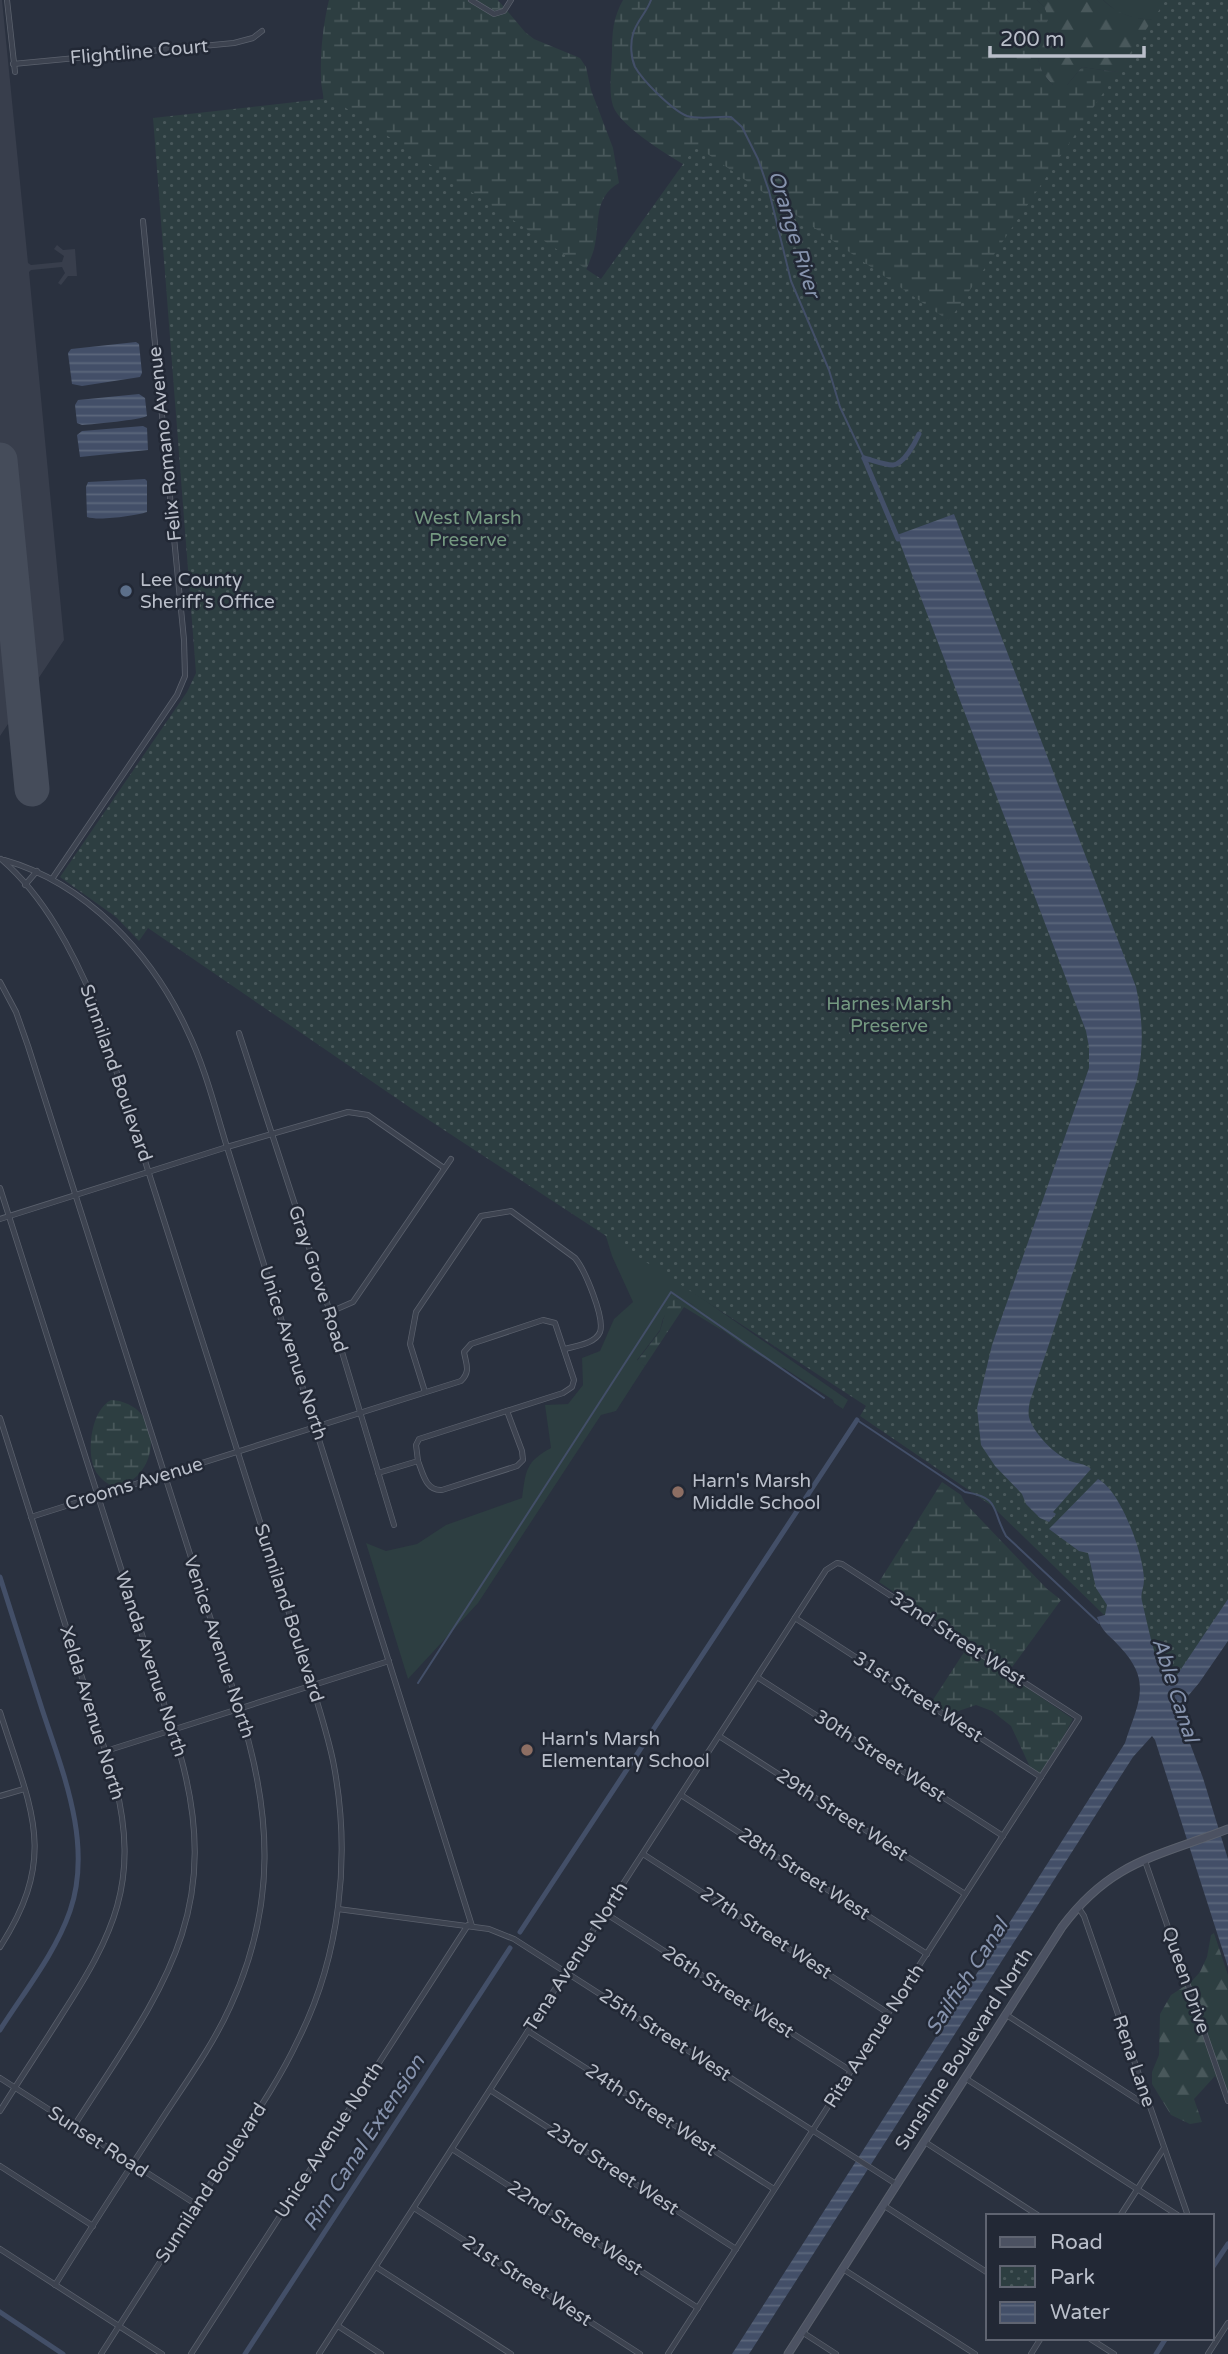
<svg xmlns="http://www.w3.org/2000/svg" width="1228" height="2354" viewBox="0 0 1228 2354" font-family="'Varela Round',sans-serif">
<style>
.airport{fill:#383e4c}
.grass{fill:#2d3e41}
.forest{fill:url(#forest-firs)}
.wetland{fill:url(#wetland-marsh)}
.park{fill:url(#park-dots)}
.water{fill:url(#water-rules)}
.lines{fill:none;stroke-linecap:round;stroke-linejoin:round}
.stream{stroke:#434f68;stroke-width:2}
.canal{stroke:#434f68;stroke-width:5}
.runway{stroke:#454c5a;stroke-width:35}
.street-casing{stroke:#5b616d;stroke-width:6}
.secondary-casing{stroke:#5b616d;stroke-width:9}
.street{stroke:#3d4350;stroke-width:4.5}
.secondary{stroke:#4c5262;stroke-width:7}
.service-dot{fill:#5c6f8a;stroke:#222835;stroke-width:2.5}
.education-dot{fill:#8d6e63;stroke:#222835;stroke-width:2.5}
.labels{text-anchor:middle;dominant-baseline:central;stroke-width:5;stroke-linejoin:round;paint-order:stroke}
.street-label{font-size:19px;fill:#babfca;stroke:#222835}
.park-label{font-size:19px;fill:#749880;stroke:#222835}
.poi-label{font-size:19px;fill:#babfca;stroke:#222835;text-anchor:start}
.water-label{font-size:21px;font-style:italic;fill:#8693ad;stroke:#222835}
</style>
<defs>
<pattern id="forest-firs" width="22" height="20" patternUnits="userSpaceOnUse" patternTransform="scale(1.75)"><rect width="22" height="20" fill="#2d3e41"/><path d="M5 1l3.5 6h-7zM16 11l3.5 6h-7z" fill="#49585b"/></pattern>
<pattern id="wetland-marsh" width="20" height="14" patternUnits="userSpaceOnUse" patternTransform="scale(1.75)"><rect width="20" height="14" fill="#2d3e41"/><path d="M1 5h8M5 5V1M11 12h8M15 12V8" fill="none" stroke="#49585b"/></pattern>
<pattern id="park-dots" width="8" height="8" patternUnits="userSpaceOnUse" patternTransform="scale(1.75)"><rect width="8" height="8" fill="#2d3e41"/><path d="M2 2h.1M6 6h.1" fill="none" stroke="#49585b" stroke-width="1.8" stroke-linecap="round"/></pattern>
<pattern id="water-rules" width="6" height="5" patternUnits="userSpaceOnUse" patternTransform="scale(1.75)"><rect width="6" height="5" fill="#434f68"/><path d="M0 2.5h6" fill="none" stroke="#5c677c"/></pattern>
</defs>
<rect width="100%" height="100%" fill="#2a313f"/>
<polygon class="airport" points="0,0 2,0 28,263 31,265 62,262 64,256 54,249 57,245 63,250 75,249 77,276 68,276 61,285 58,283 65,273 62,267 31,270 29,272 64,640 0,736"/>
<g class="grass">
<polygon points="1103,0 1209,0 1164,20 1152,20 1134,18 1117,12"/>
<path d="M604,1230L848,1400L843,1409L834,1403L833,1400L784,1368L779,1367C761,1356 741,1345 724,1331C707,1318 698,1302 675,1298L663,1319L660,1330L637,1360L645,1366L616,1411L601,1415L478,1603L408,1679L366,1543L386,1551L417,1544L446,1525L522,1498C526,1471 525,1462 551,1448L545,1405L568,1404L583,1385L582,1358L600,1351L614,1319L633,1302L612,1256Z"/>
</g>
<g class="forest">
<path d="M1037,0H1103C1120,17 1140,20 1163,20L1137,67L1115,72L1082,67L1067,85H1053C1031,64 1036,43 1048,18L1044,7Z"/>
<polygon points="1214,1933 1228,1975 1228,2100 1215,2076 1194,2099 1202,2122 1190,2124 1171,2115 1152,2084 1152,2072 1159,2055 1160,2014 1171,1995 1191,1982 1200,1972 1207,1957 1211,1935"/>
</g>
<g class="wetland">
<path d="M329,0H498L525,32L534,39L580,58L586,67L591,90L613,148L619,183C592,199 601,223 594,249C592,256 589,263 586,270L323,107C325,96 321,89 321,79C320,54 323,24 329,0Z"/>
<path d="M623,0H1037L1044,7L1049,18C1036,43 1031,64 1053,85H1067L1082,67L1115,72L1137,67L934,366L693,170C674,159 620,127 613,106C608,90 612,69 612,52C612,32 613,18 623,0Z"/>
<path d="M675,1298C696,1302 709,1316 723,1331L684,1307L645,1366L637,1361L660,1331L667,1308Z"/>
<path d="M111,1400C164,1403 163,1478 115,1487C107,1484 99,1478 95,1470C86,1452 91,1410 111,1400Z"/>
<polygon points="942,1482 961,1495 965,1503 1046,1588 1061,1600 1007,1674 1073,1719 1041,1778 1030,1767 1011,1726 992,1711 976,1705 944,1716 929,1706 970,1643 879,1582"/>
</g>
<polygon class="park" points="1166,0 1228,0 1228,1615 1158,1703 1141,1651 992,1506 860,1416 866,1406 415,1111 148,928 139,941 116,917 60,877 187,692 196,673 153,118 331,98 601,279 696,146 949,321"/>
<g class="water">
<polygon points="136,342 139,344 142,373 140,377 82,386 72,384 68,353 71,349"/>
<path d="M139,394L145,398L147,416C140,420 94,424 82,425L77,423L75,405L78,400Z"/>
<polygon points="143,426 147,428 148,450 80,457 77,435 82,431"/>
<path d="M145,479L147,481V512C135,516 98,521 87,517L86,487L88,482Z"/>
<path d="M954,514L1136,987C1143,1019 1144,1048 1137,1080L1030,1401C1029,1406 1028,1412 1029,1417C1033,1433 1055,1455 1070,1461C1078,1464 1084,1463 1091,1469L1053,1512L1056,1514L1049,1522L1040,1518L1026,1504L1022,1494L995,1466L981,1445L977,1408L992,1345L1089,1068V1047L1086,1031L897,535Z"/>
<path d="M1098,1479C1121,1491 1144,1555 1144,1580C1144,1588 1140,1593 1142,1601C1148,1627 1154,1656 1164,1680L1171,1681L1175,1678L1228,1599V1641L1199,1683L1177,1709L1203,1778L1228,1859V1967L1155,1740L1152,1736L1133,1757L749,2354H732L1125,1743C1138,1703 1153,1682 1120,1647C1109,1634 1103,1634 1097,1617L1105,1615L1107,1605L1096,1588L1088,1553L1079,1551L1049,1529Z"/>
</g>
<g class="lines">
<g class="stream">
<path d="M651,0C647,12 636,22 633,34C630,44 631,58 635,67C643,81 672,110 687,116C700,120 717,116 731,117L742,127L758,159L769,191L791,281L829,370L840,407L864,458"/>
<path d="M857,1420L965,1492C1001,1498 991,1509 1006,1536L1099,1623"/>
<polyline points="418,1683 671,1292 824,1398"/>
</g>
<g class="canal">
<polyline points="864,458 898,539"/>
<path d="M864,458C872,460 884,465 893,465C904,464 915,443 919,434"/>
<path d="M0,1577C14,1621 28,1665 42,1709C63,1773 93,1844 70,1911C55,1954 24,1992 0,2030"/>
<polyline points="520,1932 857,1420"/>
<polyline points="1212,2268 1228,2244"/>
<polyline points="0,2312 63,2354"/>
<polyline points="245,2354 510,1948"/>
<polyline points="1156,2354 1166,2338"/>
</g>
<polyline class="runway" points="0,460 32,789"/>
<defs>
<g id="street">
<polyline points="7,0 15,72"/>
<polyline points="471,0 494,14 504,11 511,0"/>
<polyline points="13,64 234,43 253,38 262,31"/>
<path d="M1,859C45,897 73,952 95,1004L312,1685C320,1712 329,1739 334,1766C351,1858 340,1957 298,2040C277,2085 248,2125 221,2167C181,2229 141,2292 101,2354"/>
<path d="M4,860C86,883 152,954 187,1030C205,1067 215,1108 227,1147L472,1926"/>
<polyline points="52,879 177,695 185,676 184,640 143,221"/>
<polyline points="25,885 37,871"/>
<path d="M0,982L16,1012L28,1046L239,1708C272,1812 277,1906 230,2007C211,2049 183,2086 158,2125C123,2178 89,2231 55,2285"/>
<polyline points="239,1033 330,1312 394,1525"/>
<path d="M0,1188L180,1754C226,1918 157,1996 74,2126"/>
<polyline points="0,1219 227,1147 348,1112 368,1115 444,1168"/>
<polyline points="330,1312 353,1302 451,1159"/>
<path d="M425,1392L410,1344L416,1312L481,1216L511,1211L575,1258C585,1270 605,1318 600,1332C595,1344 575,1346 565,1349"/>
<path d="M0,1418L115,1782C140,1882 114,1934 61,2016C41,2048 20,2079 0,2111"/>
<path d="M418,1461C423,1474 426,1491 442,1490L517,1466L523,1460L522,1451L507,1411"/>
<path d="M31,1517L461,1381C471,1371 466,1364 464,1352L471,1344L543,1320L555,1323L574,1380L572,1387L563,1393L419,1439L416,1445L418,1461L378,1473"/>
<polyline points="795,1618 1041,1777"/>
<polyline points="757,1677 1003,1836"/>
<path d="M0,1712C30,1808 60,1854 0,1947"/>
<polyline points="719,1736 965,1894"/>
<polyline points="106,1751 389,1661"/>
<polyline points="681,1795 927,1954"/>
<polyline points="0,1796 24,1789"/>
<polyline points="643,1854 888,2013"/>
<polyline points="1145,1861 1228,2101"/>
<polyline points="1078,1907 1084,1916 1188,2216"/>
<polyline points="338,1909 489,1929 514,1939 896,2184"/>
<polyline points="605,1913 851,2071"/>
<polyline points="1005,2014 1141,2102 1148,2102"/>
<polyline points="528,2031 774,2189"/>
<polyline points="0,2078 197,2205"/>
<polyline points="965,2078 1179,2216"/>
<polyline points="490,2090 736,2249"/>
<polyline points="925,2142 1039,2216"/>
<polyline points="452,2149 698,2308"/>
<polyline points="0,2166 93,2226"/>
<polyline points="883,2205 988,2273"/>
<polyline points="414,2208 640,2354"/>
<polyline points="1120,2216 1164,2148"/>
<polyline points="0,2249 162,2354"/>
<polyline points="376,2267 511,2354"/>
<polyline points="843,2269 975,2354"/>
<polyline points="338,2326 381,2354"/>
<polyline points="802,2332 836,2354"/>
<polyline points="1089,2338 1114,2354"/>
<polyline points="191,2354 468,1925"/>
<polyline points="319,2354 826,1570 837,1563 842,1564 1079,1718 668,2354"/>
<polyline points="1031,2354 1041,2338"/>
<polyline points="1208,2354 1228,2323"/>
</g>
<path id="secondary" d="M788,2354L1062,1927C1111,1861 1156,1857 1228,1829"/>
</defs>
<use href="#street" class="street-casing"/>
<use href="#secondary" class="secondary-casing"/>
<use href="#street" class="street"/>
<use href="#secondary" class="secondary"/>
</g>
<circle class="service-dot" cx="126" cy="591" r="7"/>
<g class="education-dot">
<circle cx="678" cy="1492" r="7"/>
<circle cx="527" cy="1750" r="7"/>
</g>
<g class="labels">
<g class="street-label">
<text transform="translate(139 52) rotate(-5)">Flightline Court</text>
<text transform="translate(165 444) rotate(-96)">Felix Romano Avenue</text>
<text transform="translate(116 1073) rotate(71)">Sunniland Boulevard</text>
<text transform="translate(318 1279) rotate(72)">Gray Grove Road</text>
<text transform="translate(293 1353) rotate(72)">Unice Avenue North</text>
<text transform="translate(134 1484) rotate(-17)">Crooms Avenue</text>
<text transform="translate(289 1613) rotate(72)">Sunniland Boulevard</text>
<text transform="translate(958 1639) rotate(33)">32nd Street West</text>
<text transform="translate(219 1647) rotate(72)">Venice Avenue North</text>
<text transform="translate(151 1664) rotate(72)">Wanda Avenue North</text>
<text transform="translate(918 1697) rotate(33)">31st Street West</text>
<text transform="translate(92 1713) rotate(73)">Xelda Avenue North</text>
<text transform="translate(880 1756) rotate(33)">30th Street West</text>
<text transform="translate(842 1815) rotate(33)">29th Street West</text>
<text transform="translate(804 1874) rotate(33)">28th Street West</text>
<text transform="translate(766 1933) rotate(33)">27th Street West</text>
<text transform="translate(576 1957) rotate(-57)">Tena Avenue North</text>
<text transform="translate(1186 1980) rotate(71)">Queen Drive</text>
<text transform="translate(728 1992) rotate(33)">26th Street West</text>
<text transform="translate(665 2035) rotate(33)">25th Street West</text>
<text transform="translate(874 2036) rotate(-57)">Rita Avenue North</text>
<text transform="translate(964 2049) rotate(-57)">Sunshine Boulevard North</text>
<text transform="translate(1134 2061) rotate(71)">Rena Lane</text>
<text transform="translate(651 2110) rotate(33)">24th Street West</text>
<text transform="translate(329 2140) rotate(-57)">Unice Avenue North</text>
<text transform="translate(98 2142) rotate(33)">Sunset Road</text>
<text transform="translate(613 2169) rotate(33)">23rd Street West</text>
<text transform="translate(211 2183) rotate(-57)">Sunniland Boulevard</text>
<text transform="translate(575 2228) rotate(33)">22nd Street West</text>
<text transform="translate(527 2281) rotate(33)">21st Street West</text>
</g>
<g class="park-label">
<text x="468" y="518">West Marsh<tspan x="468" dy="22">Preserve</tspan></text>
<text x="889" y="1004">Harnes Marsh<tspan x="889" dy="22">Preserve</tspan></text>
</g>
<g class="poi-label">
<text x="140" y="580">Lee County<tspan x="140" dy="22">Sheriff's Office</tspan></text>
<text x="692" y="1481">Harn's Marsh<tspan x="692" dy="22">Middle School</tspan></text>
<text x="541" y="1739">Harn's Marsh<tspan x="541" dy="22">Elementary School</tspan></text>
</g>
<g class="water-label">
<text transform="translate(794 234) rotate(73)">Orange River</text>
<text transform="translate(1175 1690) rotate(72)">Able Canal</text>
<text transform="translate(967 1977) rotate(-57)">Sailfish Canal</text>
<text transform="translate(364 2143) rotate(-57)">Rim Canal Extension</text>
</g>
</g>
<rect x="986" y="2214" width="228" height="126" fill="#222835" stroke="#5f6471" stroke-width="2"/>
<rect x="1000" y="2237" width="35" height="10" fill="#4c5262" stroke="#5f6471" stroke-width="2"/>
<text x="1050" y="2249" font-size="21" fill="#babfca">Road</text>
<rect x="1000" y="2266" width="35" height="21" fill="url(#park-dots)" stroke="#5f6471" stroke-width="2"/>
<text x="1050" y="2284" font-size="21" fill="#babfca">Park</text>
<rect x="1000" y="2302" width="35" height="21" fill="url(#water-rules)" stroke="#5f6471" stroke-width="2"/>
<text x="1050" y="2319" font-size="21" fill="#babfca">Water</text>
<path d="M990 46v10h154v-10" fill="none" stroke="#babfca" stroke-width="3.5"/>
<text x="1000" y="46" font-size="21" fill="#babfca" stroke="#222835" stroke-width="5" paint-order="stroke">200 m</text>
</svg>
